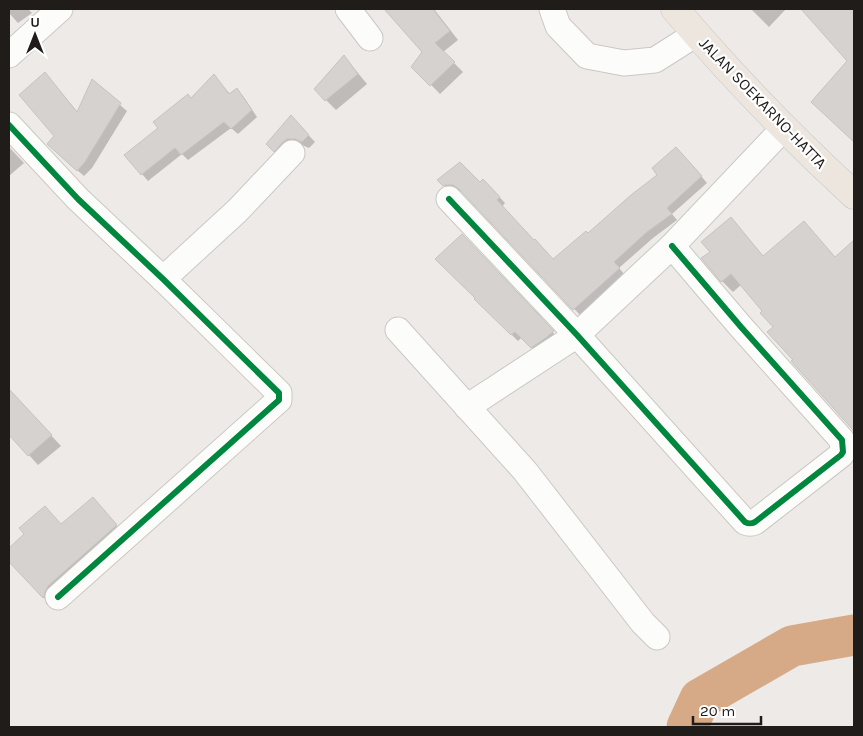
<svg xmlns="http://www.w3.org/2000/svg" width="863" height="736" viewBox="0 0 863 736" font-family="Karla,sans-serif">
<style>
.shadow{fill:#0003}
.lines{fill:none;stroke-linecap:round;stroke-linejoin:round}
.river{stroke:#d6aa86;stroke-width:41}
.building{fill:#d6d2d0;stroke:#c6c3c0}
.minor-casing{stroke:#cbc8c5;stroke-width:27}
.major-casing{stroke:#c7c6c4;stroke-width:29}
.minor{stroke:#fcfcfb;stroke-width:25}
.major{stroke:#ede6df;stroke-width:28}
.cycleway-casing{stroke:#fff;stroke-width:9}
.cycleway{stroke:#00873e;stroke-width:6}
.labels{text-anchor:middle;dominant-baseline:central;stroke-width:4.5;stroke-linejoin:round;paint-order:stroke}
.street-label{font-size:16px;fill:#1f1c1a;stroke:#fff}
</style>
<rect width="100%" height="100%" fill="#eeeae7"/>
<g class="shadow">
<polygon points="9,9 28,9 32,13 18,23 9,13"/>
<polygon points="386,9 434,9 458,40 443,52 463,72 440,94 413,66 424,51"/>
<polygon points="751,9 786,9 769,27"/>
<polygon points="806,9 854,9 854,141 824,113 849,61 804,10"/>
<polygon points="344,57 353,67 367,84 336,110 315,89"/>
<polygon points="214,76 230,94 236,90 243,96 257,117 238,134 231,128 188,160 182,154 148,181 142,174 160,128"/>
<polygon points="51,80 78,113 92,81 127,111 92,168 84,176 55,151 56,136"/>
<polygon points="297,123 315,142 309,148 302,145 294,146 281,157 267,144"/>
<polygon points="9,147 24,163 9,176"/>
<polygon points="682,154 707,183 672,214 677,220 653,238 619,268 625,275 580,315 466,194 460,191 453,190 450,192 439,180 480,184 489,186 505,203 502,207 553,260 588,235"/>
<polygon points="741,230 764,257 814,234 836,258 847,248 854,252 854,430 793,361 794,360 775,327 742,284 733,292 722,281"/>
<polygon points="469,242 559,339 538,354 522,337 518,341 476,299"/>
<polygon points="9,390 61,446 38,465 9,433"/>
<polygon points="99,505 122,533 50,604 9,560 9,550 26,534 61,525"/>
</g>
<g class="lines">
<polyline class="river" points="687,727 700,699 792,646 854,635"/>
</g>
<g class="building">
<polygon points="384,9 433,9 450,31 435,43 455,62 430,86 411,67 422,52"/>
<polygon points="801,9 854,9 854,142 811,102 847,61"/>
<polygon points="344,55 358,74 325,101 314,89"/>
<polygon points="45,72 77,112 92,79 121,103 85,162 77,171 47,144 54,136 19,95"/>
<polygon points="214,74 229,94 237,88 252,110 231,129 224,122 181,155 175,148 141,175 124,155 158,128 153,122 188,94 191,98"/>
<polygon points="291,115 309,135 302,142 295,139 287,139 282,143 274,152 266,144"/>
<polygon points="676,147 702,176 667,208 672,214 647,232 614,262 620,268 573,310 459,189 453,185 446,185 443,186 437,180 460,162 480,182 483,179 500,197 497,200 534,240 535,239 553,259 586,231 588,233 631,195 657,175 652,168"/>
<polygon points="731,217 763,256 804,221 835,257 854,240 854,434 853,430 791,361 793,360 767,332 773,327 760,313 762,311 731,274 721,282 701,258 710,252 701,242"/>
<polygon points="462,234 554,331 547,337 531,348 515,332 511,335 474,299 475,298 435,259"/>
<polygon points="9,389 52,435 28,456 9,435"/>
<polygon points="93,497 117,525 48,586 45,592 44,597 43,598 9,562 9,548 24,534 19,528 45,506 61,524"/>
</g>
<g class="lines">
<defs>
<g id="minor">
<polyline points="348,9 370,38"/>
<polyline points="552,9 558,26 587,56 624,63 655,60 696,34"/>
<polyline points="9,55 60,9"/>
<polyline points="9,125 78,199 163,279 279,393 279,400 58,597"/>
<path d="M449,199L577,335L745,522C749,524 751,524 755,522L841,455L843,452L842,440L741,327L672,246"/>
<polyline points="163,279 237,211 292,153"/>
<polyline points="398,330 525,471 643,623 657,637"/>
<polyline points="467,407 577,335 672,246 784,128"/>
</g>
<path id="major" d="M675,9C730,74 791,137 854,195"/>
</defs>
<use href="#minor" class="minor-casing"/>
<use href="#major" class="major-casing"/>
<use href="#minor" class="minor"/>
<use href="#major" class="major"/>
<defs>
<g id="cycleway">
<polyline points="9,125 78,199 163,279 279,393 279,400 58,597"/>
<path d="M449,199L577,335L745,522C749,524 751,524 755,522L841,455L843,452L842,440L741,327L672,246"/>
</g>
</defs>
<use href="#cycleway" class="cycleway-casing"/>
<use href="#cycleway" class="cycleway"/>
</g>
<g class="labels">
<g class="street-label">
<text transform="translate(763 103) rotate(46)">JALAN SOEKARNO-HATTA</text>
</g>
</g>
<rect width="863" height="736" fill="none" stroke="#1f1c1a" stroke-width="20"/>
<g transform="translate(35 35)" stroke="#ffffff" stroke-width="4" paint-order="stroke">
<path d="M0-4L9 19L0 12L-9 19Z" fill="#1f1c1a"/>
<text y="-8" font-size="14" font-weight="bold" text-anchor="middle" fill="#1f1c1a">U</text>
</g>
<path d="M693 716v8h68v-8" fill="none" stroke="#1f1c1a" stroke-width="2.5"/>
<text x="700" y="716" font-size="15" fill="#1f1c1a" stroke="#ffffff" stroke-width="4" paint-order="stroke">20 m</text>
</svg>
